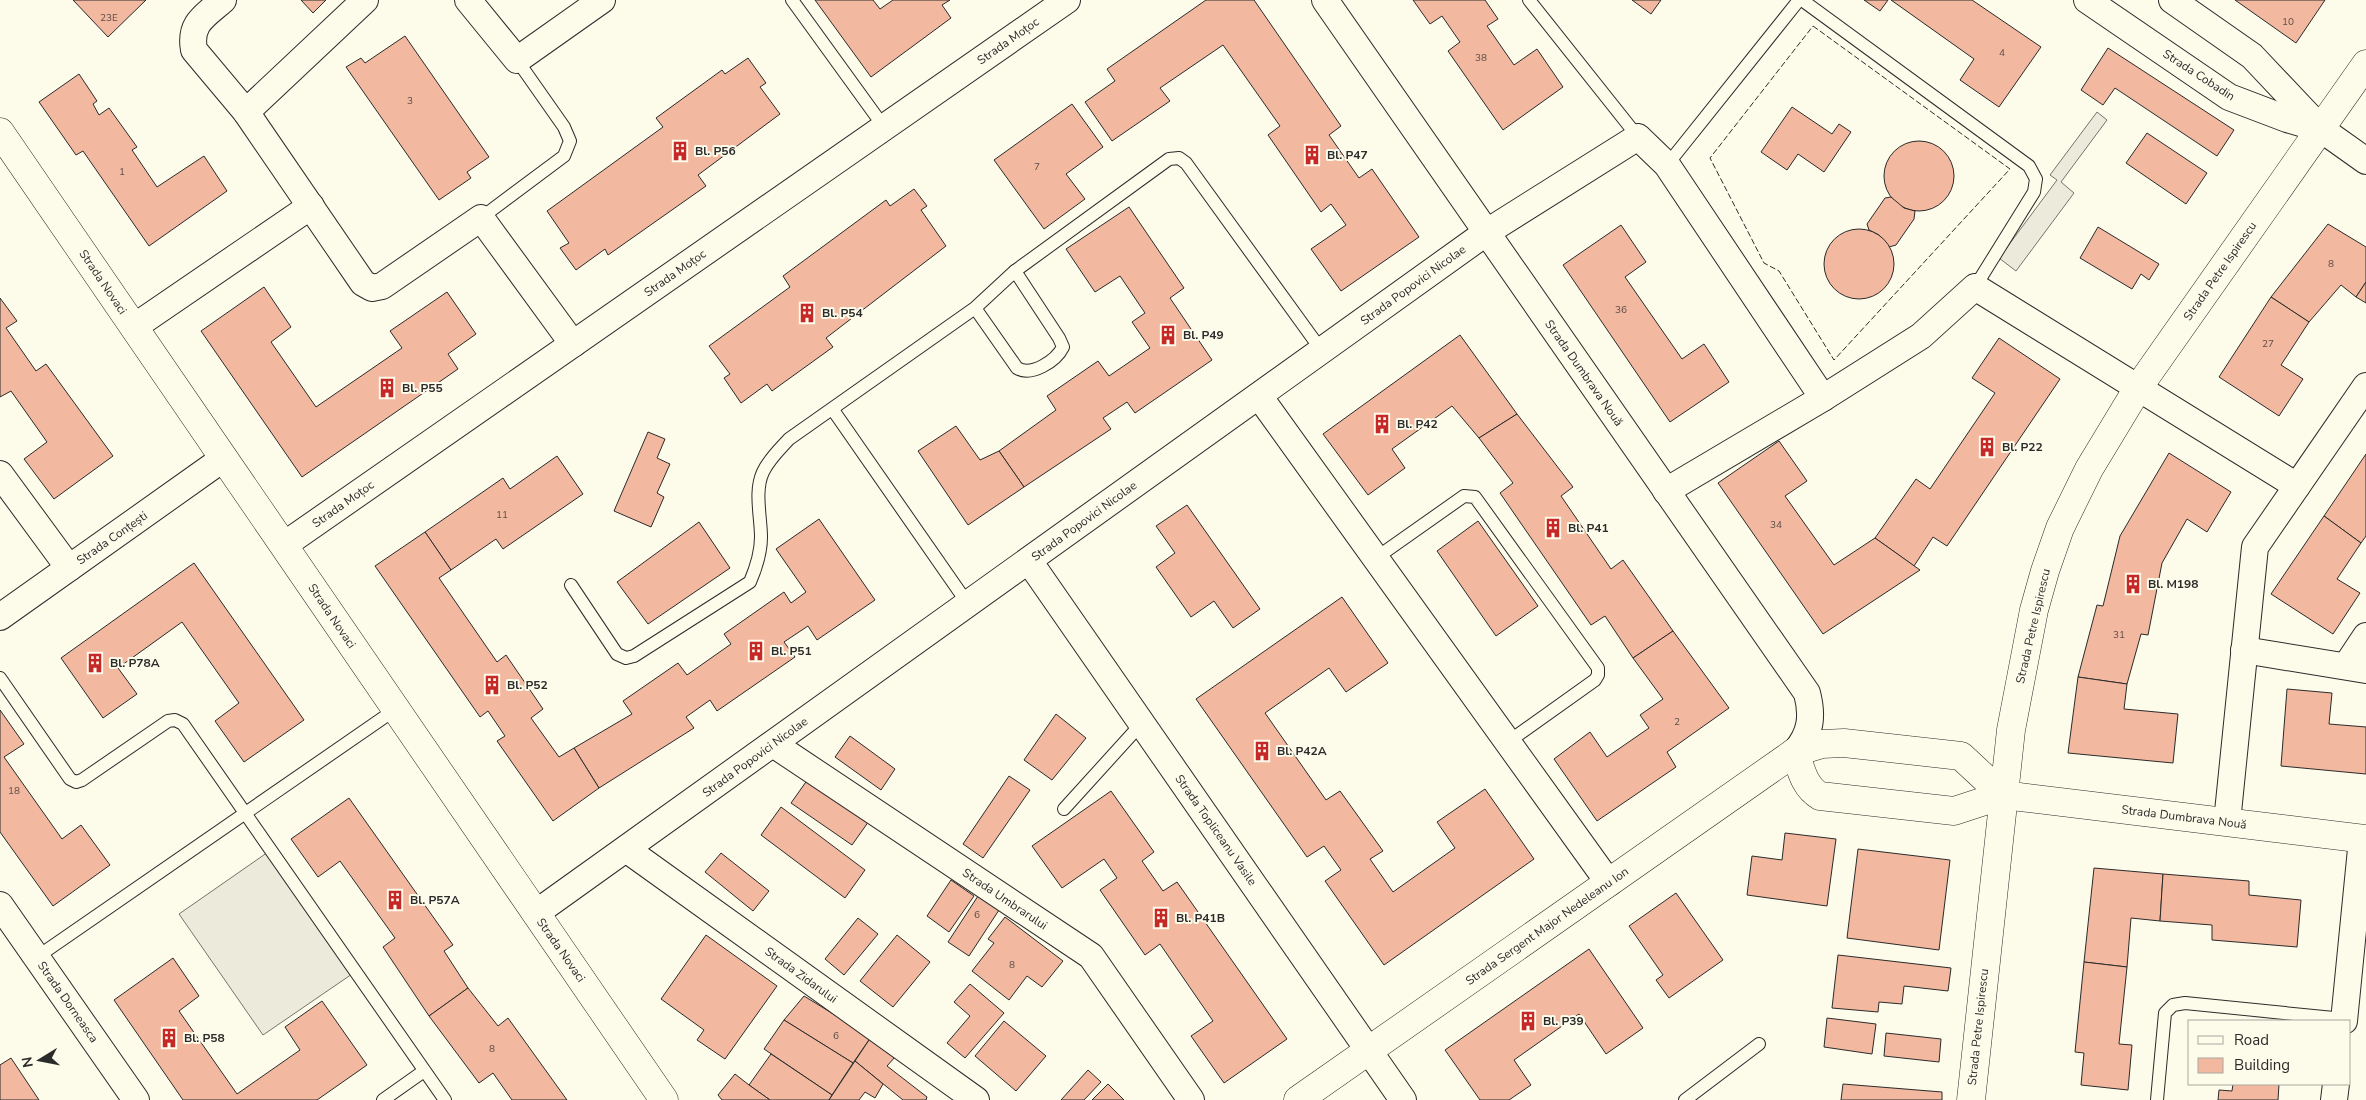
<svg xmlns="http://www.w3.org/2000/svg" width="2366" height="1100" viewBox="0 0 2366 1100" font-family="'Nunito Sans',sans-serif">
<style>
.parking{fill:#eceadb;stroke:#74746e}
.building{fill:#f2b8a0;stroke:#2b2b2b}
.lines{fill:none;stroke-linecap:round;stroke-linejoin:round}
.service-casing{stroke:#2b2b2b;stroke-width:14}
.minor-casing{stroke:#2b2b2b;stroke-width:28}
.tertiary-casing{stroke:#2b2b2b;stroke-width:29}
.service{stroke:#fdfbea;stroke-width:12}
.minor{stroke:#fdfbea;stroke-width:26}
.tertiary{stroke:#fdfbea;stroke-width:28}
.fence{stroke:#2b2b2b;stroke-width:1;stroke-dasharray:6 2.5;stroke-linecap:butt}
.labels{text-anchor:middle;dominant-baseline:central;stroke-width:4;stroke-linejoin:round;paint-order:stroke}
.number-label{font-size:10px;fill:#5d4e48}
.street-label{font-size:12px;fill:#2b2b2b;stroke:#fdfbea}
.poi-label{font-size:12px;font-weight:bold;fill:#2b2b2b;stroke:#fdfbea;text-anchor:start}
</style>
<rect width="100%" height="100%" fill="#fdfbea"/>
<g class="parking">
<polygon points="2097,112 2107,120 2061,182 2074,193 2016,271 1999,258 2057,180 2050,175"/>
<polygon points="271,850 355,972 263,1035 179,914"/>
</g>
<g class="building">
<polygon points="73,0 146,0 108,37"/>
<polygon points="301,0 326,0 313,13"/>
<polygon points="815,0 873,0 880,9 893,0 950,0 942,5 951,18 871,77"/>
<polygon points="1206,0 1254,0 1341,126 1329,135 1359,178 1372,169 1419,237 1341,291 1311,249 1346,225 1331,204 1321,212 1268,135 1280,126 1223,45 1160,88 1170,101 1112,141 1085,102 1115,81 1107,69"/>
<polygon points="1413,0 1485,0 1498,19 1487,26 1514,65 1537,49 1563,87 1503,130 1448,51 1460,42 1442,16 1430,24"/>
<polygon points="1632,0 1661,0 1651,14"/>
<polygon points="1864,0 1888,0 1880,11"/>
<polygon points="1891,0 1972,0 2041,47 1999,107 1960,80 1974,59"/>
<polygon points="2235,0 2325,0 2296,43"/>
<polygon points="405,36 489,157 467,172 471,178 439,200 346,67 361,58 365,63"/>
<polygon points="2108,48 2234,130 2217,156 2115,88 2103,105 2081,90"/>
<polygon points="748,58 766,83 760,87 780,114 698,175 706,186 608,255 605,249 576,270 560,248 569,243 547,211 663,127 656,118 722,70 725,74"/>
<polygon points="79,74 97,101 93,104 99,115 109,108 137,147 132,150 157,187 204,156 227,191 149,246 83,151 76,155 39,102"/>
<polygon points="1072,104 1103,147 1066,174 1085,199 1044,229 994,160"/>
<polygon points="1792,107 1832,134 1839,124 1851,132 1824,172 1798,154 1787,170 1761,152"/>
<polygon points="2147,133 2207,173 2186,204 2126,163"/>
<circle cx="1919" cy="176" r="35"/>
<polygon points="914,189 927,206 921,210 946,246 826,338 833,347 772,391 767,384 741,403 724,378 730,374 709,346 790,287 783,276 886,200 890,206"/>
<polygon points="1891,197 1904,208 1915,211 1914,219 1896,245 1889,247 1879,235 1869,230 1867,224 1885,198"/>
<polygon points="1129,207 1184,288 1170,298 1212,360 1135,413 1127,402 1103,418 1111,429 1024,487 999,451 1056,410 1047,396 1098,361 1109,376 1150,348 1132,322 1145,313 1120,276 1095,292 1066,249"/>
<polygon points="2328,224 2366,247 2366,282 2356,297 2341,285 2309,322 2271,297"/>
<polygon points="1621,225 1646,262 1625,277 1682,359 1704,344 1729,382 1670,422 1563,265"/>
<polygon points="2098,227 2159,264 2149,280 2141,274 2132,289 2080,258"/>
<circle cx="1859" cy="264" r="35"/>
<polygon points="2366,282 2366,303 2356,297"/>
<polygon points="264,287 291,327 271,342 316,407 402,348 390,331 447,292 476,334 448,354 458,369 302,477 201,331"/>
<polygon points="2271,297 2309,322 2281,365 2303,379 2279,416 2219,377"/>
<polygon points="0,298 17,321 6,328 36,371 46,364 113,456 54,499 24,459 47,442 11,391 0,397"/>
<polygon points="1460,335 1517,414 1479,438 1452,406 1392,449 1405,468 1368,495 1323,434"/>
<polygon points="1999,338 2060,379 1947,546 1933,537 1914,566 1875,538 1916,479 1930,489 1995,393 1972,378"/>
<polygon points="1517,414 1573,487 1561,496 1611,569 1623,560 1673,631 1633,658 1605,616 1591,625 1500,493 1513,483 1479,438"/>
<polygon points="956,426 980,460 999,451 1024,487 968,525 918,451"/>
<polygon points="648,432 665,439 657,458 670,464 657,493 664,497 651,527 614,511"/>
<polygon points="1779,441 1807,481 1785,496 1834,565 1875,538 1920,570 1823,634 1718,483"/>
<polygon points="2169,453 2231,492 2207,532 2187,519 2162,563 2148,635 2141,634 2127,684 2078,677 2097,605 2103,606 2120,536"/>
<polygon points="2366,454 2366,536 2361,543 2324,516"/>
<polygon points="557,456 583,494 503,549 496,539 451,570 425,532 503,478 510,489"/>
<polygon points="1187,505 1260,609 1233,628 1214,601 1191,617 1156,567 1175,553 1156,526"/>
<polygon points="2324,516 2361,543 2337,579 2360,593 2333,634 2271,594"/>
<polygon points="819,519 875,600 817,640 808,626 784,642 795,657 717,711 710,700 686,717 694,728 599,788 574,748 632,714 623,701 678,663 687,675 731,644 724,634 784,592 791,603 806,592 776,549"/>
<polygon points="1478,521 1538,606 1496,636 1437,551"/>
<polygon points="699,522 730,568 648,624 617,582"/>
<polygon points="425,532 451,570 439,578 497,662 506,655 543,709 531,718 559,757 574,748 599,788 553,821 497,741 505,736 488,711 480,717 375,566"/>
<polygon points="194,563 304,720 244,762 215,721 239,703 182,622 118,668 137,694 103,718 61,658"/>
<polygon points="1342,597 1388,663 1346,692 1329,668 1265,713 1326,800 1340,791 1383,851 1370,859 1393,892 1455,848 1437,822 1485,789 1534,859 1384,965 1325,881 1341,870 1324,846 1307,857 1196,699"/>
<polygon points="1673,631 1729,708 1667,752 1676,767 1597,821 1554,759 1590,732 1607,757 1649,728 1640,715 1663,699 1633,658"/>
<polygon points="2078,677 2127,684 2124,709 2178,714 2173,763 2068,753"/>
<polygon points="2287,689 2332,693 2329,724 2366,727 2366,774 2281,766"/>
<polygon points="0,710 24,744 4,757 62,839 81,825 110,865 53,906 0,832"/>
<polygon points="1056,714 1086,738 1052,780 1024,760"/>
<polygon points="850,736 895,769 881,790 835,757"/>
<polygon points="1009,776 1030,790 983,858 963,844"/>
<polygon points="808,779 869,821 852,845 791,803"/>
<polygon points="1111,791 1154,852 1142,861 1163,891 1177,882 1287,1039 1224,1083 1191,1036 1213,1021 1160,944 1145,955 1100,890 1117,878 1104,859 1062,888 1032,846"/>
<polygon points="349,798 453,945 444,951 468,988 429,1016 383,947 395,938 340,861 318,877 291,839"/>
<polygon points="781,807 865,870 845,898 761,835"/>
<polygon points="1785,833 1836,839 1827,906 1747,895 1752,856 1782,860"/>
<polygon points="1858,849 1950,860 1939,950 1847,938"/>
<polygon points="721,853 769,891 753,911 705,872"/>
<polygon points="2094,868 2163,874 2160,921 2131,918 2127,967 2084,962"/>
<polygon points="2163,874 2249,881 2249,895 2301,900 2297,947 2212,940 2212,925 2160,921"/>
<polygon points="951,880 974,896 949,932 927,916"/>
<polygon points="1676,893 1723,960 1669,998 1656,980 1663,975 1629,926"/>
<polygon points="978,896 999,910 969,956 948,942"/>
<polygon points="1005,917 1063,961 1042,987 1027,976 1009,1000 972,971 994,943 988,939"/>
<polygon points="858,918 878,934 844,975 825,959"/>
<polygon points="706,935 777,986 725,1059 697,1040 704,1030 661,999"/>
<polygon points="897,935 930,962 893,1007 860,981"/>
<polygon points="1589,949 1643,1028 1606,1054 1579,1014 1514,1060 1531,1085 1509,1100 1480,1100 1445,1050"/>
<polygon points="1838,955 1951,968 1948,991 1904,986 1902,1004 1879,1002 1878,1012 1832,1008"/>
<polygon points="173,958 199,996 179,1011 237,1094 300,1050 285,1027 322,1001 367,1065 317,1100 183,1100 114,1000"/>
<polygon points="2084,962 2127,967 2119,1044 2132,1045 2128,1090 2081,1085 2084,1053 2075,1052"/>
<polygon points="970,984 1004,1013 965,1058 947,1043 970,1016 954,1002"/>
<polygon points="468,988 498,1026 508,1018 567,1100 512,1100 493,1073 479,1083 429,1016"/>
<polygon points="804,996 871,1037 853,1063 784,1020"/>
<polygon points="1827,1018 1876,1024 1872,1054 1824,1047"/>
<polygon points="784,1020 853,1063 832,1095 764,1049"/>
<polygon points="1004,1021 1046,1056 1016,1091 975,1056"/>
<polygon points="1886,1033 1941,1039 1939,1062 1884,1056"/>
<polygon points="871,1037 895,1057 887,1066 927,1097 926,1100 903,1100 855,1061"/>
<polygon points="771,1054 832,1095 829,1100 770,1100 749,1085"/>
<polygon points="11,1058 39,1100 0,1100 0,1065"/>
<polygon points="855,1061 883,1084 875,1098 865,1092 859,1100 829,1100"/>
<polygon points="1088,1070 1101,1082 1084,1100 1061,1100"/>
<polygon points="735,1074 749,1085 770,1100 722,1100 718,1095"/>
<polygon points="1108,1084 1124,1100 1092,1100"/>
<polygon points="1843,1084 1942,1092 1942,1100 1841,1100"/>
<polygon points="2233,1084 2279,1084 2278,1100 2218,1100 2219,1090 2232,1091"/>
</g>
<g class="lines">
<defs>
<g id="service">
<polyline points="792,0 884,127"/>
<polyline points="1529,0 1638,137"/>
<polyline points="1802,0 2029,166 2036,179 2034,192 1975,287"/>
<polyline points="1667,165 1799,0"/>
<polyline points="481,218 564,156 570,141 564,127 517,60"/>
<polyline points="1015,271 1169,159 1179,158 1186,163 1322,351"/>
<polyline points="833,410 968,604"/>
<polyline points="1376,558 1464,496 1475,497 1598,668 1598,675 1595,680 1508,742"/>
<path d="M571,585L617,654L626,658L634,656L750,582C756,568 761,553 761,537C761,517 754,491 763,472C769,459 780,449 789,439L975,308L1015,271L1059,338L1063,347C1056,361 1031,377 1017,368L975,308"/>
<polyline points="0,678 70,779 76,782 82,780 168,721 175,720 183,724 445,1100"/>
<polyline points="1064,809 1142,723"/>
<polyline points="37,957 396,709"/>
<polyline points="383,1100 424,1071"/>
<polyline points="1685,1100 1759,1044"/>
<polyline points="2157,1100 2165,1013 2173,1005 2185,1003 2344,1019"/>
</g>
<g id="minor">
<path d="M223,0C205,16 189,23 194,50L246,112L363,283L372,288L382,286L481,218L573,344"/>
<polyline points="468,0 517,60 602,0"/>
<path d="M1325,0L1807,693C1813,716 1811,734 1795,752"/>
<polyline points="2087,0 2229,97 2287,119 2321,129"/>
<polyline points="2172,0 2252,56 2321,129 2366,161"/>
<polyline points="246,112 365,0"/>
<polyline points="134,327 311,206"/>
<polyline points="1259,396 1609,883"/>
<polyline points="0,474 69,568"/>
<polyline points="1666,491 1823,398 1921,336 1975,287 2297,486"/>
<polyline points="284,545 1067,0"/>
<polyline points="1029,561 1403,1100"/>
<polyline points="0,617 224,458"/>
<polyline points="2244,650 2366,670"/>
<polyline points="2346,666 2366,636"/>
<polyline points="773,744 1091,956 1191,1100"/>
<polyline points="2227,822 2255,547 2366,386"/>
<polyline points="626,849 976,1100"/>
<polyline points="0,905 136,1100"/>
<polyline points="536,913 1487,232 1638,137 1667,165 1823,398"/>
<polyline points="2344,1021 2362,839"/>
<polyline points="2334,1100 2336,1084"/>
</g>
<g id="tertiary">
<polyline points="0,132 664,1100"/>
<path d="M1795,752C1801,769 1804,787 1820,796L1954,811L2003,795L2366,839"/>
<polyline points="1298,1100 1795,752 1822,744 1844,743 1961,756 2003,795"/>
<polyline points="1971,1100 2011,730 2034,610 2045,571 2060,528 2089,469 2138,388 2366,64"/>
</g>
</defs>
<use href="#service" class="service-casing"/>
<use href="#minor" class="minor-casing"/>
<use href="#tertiary" class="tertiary-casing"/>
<use href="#service" class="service"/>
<use href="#minor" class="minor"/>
<use href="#tertiary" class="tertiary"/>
<polygon class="fence" points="1813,26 2010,169 1834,360 1779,271 1764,263 1710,158"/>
</g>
<defs>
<symbol id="building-bare" viewBox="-9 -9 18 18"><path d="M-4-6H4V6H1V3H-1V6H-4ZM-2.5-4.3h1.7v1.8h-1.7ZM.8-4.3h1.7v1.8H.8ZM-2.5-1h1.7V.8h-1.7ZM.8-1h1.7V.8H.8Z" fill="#c62828" stroke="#fdfbea" stroke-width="2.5" paint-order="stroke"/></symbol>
</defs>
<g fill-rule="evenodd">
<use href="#building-bare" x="666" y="137" width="28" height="28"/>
<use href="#building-bare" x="1298" y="141" width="28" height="28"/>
<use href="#building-bare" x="793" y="299" width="28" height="28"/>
<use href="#building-bare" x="1154" y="321" width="28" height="28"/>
<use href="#building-bare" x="373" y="374" width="28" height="28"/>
<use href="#building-bare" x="1368" y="410" width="28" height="28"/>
<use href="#building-bare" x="1973" y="433" width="28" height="28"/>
<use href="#building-bare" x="1539" y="514" width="28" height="28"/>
<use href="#building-bare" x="2119" y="570" width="28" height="28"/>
<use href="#building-bare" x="742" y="637" width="28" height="28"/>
<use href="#building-bare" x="81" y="649" width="28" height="28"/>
<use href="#building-bare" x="478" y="671" width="28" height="28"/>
<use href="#building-bare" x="1248" y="737" width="28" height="28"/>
<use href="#building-bare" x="381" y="886" width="28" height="28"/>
<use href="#building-bare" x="1147" y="904" width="28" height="28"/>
<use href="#building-bare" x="1514" y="1007" width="28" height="28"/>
<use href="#building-bare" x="155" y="1024" width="28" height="28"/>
</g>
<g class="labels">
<g class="number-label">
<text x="109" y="18">23E</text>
<text x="2288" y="22">10</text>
<text x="2002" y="53">4</text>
<text x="1481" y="58">38</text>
<text x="410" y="101">3</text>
<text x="1037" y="167">7</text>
<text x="122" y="172">1</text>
<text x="2331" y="264">8</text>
<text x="1621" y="310">36</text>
<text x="2268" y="344">27</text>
<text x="502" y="515">11</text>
<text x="1776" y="525">34</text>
<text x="2119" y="635">31</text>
<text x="1677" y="722">2</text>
<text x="14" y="791">18</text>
<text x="977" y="915">6</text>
<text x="1012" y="965">8</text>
<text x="836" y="1036">6</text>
<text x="492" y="1049">8</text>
</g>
<g class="street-label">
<text transform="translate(1008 41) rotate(-35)">Strada Moțoc</text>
<text transform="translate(2199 75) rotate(33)">Strada Cobadin</text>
<text transform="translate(2220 271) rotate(-55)">Strada Petre Ispirescu</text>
<text transform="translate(675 273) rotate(-35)">Strada Moțoc</text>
<text transform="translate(103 282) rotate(56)">Strada Novaci</text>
<text transform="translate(1413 285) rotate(-36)">Strada Popovici Nicolae</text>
<text transform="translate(1584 373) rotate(55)">Strada Dumbrava Nouă</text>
<text transform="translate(343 504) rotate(-35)">Strada Moțoc</text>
<text transform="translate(1084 521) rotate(-36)">Strada Popovici Nicolae</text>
<text transform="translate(112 538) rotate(-35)">Strada Conțești</text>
<text transform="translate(332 616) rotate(56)">Strada Novaci</text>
<text transform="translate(2033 626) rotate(-77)">Strada Petre Ispirescu</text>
<text transform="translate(755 757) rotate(-36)">Strada Popovici Nicolae</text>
<text transform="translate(2184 817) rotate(7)">Strada Dumbrava Nouă</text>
<text transform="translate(1216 830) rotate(55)">Strada Topliceanu Vasile</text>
<text transform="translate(1005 899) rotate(34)">Strada Umbrarului</text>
<text transform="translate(1547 926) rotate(-35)">Strada Sergent Major Nedeleanu Ion</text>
<text transform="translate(561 950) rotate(55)">Strada Novaci</text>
<text transform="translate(801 975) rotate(36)">Strada Zidarului</text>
<text transform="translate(68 1002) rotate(55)">Strada Dorneasca</text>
<text transform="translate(1978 1027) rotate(-84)">Strada Petre Ispirescu</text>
</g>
<g class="poi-label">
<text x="695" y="151">Bl. P56</text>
<text x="1327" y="155">Bl. P47</text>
<text x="822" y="313">Bl. P54</text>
<text x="1183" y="335">Bl. P49</text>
<text x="402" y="388">Bl. P55</text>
<text x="1397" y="424">Bl. P42</text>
<text x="2002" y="447">Bl. P22</text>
<text x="1568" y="528">Bl. P41</text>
<text x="2148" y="584">Bl. M198</text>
<text x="771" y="651">Bl. P51</text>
<text x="110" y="663">Bl. P78A</text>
<text x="507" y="685">Bl. P52</text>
<text x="1277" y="751">Bl. P42A</text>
<text x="410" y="900">Bl. P57A</text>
<text x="1176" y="918">Bl. P41B</text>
<text x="1543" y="1021">Bl. P39</text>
<text x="184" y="1038">Bl. P58</text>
</g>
</g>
<rect x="2188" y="1020" width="162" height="65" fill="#fdfbea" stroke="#a9a89e"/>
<rect x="2198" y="1036" width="25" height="8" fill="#fdfbea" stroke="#a9a89e"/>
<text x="2234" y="1045" font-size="15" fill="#2b2b2b">Road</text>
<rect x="2198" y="1058" width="25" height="15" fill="#f2b8a0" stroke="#a9a89e"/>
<text x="2234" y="1070" font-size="15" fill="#2b2b2b">Building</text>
<g transform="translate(40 1060) rotate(260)" stroke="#fdfbea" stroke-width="4" paint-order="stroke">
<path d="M0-4L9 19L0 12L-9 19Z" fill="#2b2b2b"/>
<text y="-8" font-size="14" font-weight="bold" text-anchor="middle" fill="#2b2b2b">N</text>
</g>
</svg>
